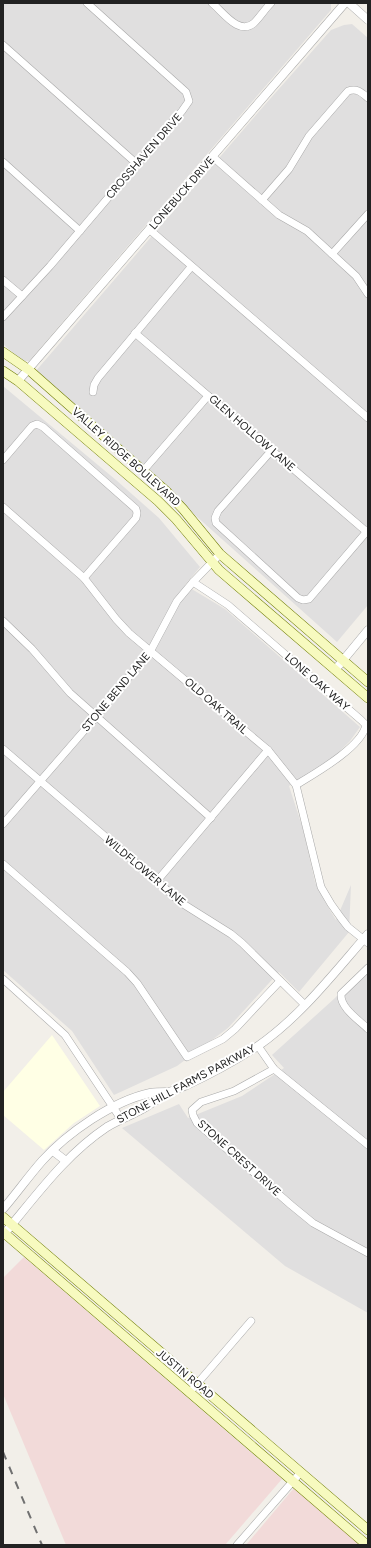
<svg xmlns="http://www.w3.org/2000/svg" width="371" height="1548" viewBox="0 0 371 1548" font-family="Figtree,sans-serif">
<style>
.residential{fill:#e0dfdf}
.commercial{fill:#f2dad9}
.education{fill:#ffffe5}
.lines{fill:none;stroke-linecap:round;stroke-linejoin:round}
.minor-casing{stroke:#a9a9a9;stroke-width:8}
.tertiary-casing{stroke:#a9a9a9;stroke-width:9}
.secondary-casing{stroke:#707d05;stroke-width:10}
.minor{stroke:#fff;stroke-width:7}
.tertiary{stroke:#fff;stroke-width:8}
.secondary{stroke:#f7fabf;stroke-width:9}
.rail{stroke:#707070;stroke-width:2;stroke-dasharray:8 8;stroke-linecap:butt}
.labels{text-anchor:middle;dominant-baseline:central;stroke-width:4;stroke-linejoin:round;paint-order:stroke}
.street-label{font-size:11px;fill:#222;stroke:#fff}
</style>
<rect width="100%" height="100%" fill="#f2efe9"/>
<g class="residential">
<polygon points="3,3 331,3 331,10 29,361 22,361 3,344"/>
<polygon points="352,24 368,38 368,605 337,642 35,372 262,108 331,30 344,25"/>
<polygon points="3,386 116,480 159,518 200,567 185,585 225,609 360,727 350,741 334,757 289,786 303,829 315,882 325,902 336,920 351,885 349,932 299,992 279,972 228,1028 177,1066 114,1095 72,1031 3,970"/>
<polygon points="368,962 368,1313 285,1266 122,1128 179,1104 188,1118 242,1096 284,1068 272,1055 335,998"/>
</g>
<g class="commercial">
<polygon points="24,1257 282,1479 225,1545 66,1545 3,1394 3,1278"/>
<polygon points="294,1488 361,1545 246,1545"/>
</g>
<polygon class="education" points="52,1035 100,1106 74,1123 44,1150 3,1115 3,1092"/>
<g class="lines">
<defs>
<g id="minor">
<path d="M212,3C223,12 239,36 254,23C260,17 265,9 271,3"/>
<polyline points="3,45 137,164"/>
<polyline points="213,157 279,215 307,231 356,276 368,294"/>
<polyline points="3,162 80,231"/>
<path d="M262,200L289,169L309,136L348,91C357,88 361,92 368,98"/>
<polyline points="150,230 368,418"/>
<polyline points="332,254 368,214"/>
<polyline points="3,280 22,296"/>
<polyline points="3,317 50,266 182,111 189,101 186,92 87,3"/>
<polyline points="135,333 368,533"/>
<polyline points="93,392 94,385 98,378 191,267"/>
<polyline points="272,450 218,511 215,518 216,523 298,598 303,600 309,599 368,530"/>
<polyline points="3,460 32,426 37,424 43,427 136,509 137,513 136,518 84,578"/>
<polyline points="143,471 208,396"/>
<polyline points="3,507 84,578 116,619 129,633 268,750 296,785 321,887 331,904 341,918 348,927 368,943"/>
<path d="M193,582L228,605L361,720L366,725C362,747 314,774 296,785"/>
<polyline points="3,621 32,649 70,693 211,818"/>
<polyline points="3,749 157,881 180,902 231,934 242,943 305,1005"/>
<polyline points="3,824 96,717 151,650 177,601 193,582 220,554"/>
<polyline points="3,864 127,972 137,983 187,1057 223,1039 235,1029 280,981"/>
<polyline points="157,881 268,750"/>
<path d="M368,968L341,994C340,1008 359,1020 368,1029"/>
<polyline points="3,979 65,1035 121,1119"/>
<polyline points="258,1046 274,1069 368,1145"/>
<polyline points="274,1069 234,1091 201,1102 192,1110 193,1115 197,1123 291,1205 313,1223 368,1253"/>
<polyline points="190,1392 251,1321"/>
<polyline points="237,1545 301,1472"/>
</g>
<g id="tertiary">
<polyline points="349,3 368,20"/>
<polyline points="18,381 345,3"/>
<polyline points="335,670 368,630"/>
<polyline points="53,1151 66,1161"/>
<path d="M3,1209C16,1194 28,1177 42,1161C67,1133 113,1101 150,1093C156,1092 162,1092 168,1092"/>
<path d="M4,1234C36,1196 65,1155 107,1127C119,1120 132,1115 144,1108C153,1103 161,1096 170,1092C175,1089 181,1088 187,1085C211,1074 236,1060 258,1046C301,1016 334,973 368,934"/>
</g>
<g id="secondary">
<polyline points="3,352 29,370 166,491 183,509 220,554 368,682"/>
<polyline points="3,371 18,381 158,501 176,519 219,570 368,698"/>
<polyline points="3,1217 368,1530"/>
<polyline points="3,1232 367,1545"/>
</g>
</defs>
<use href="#minor" class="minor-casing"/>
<use href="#tertiary" class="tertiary-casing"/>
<use href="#secondary" class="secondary-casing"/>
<use href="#minor" class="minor"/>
<use href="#tertiary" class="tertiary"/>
<use href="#secondary" class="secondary"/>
<polyline class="rail" points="3,1452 42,1545"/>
</g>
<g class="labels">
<g class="street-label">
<text transform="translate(144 156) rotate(-49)">CROSSHAVEN DRIVE</text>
<text transform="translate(182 193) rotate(-49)">LONEBUCK DRIVE</text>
<text transform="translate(252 433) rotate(41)">GLEN HOLLOW LANE</text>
<text transform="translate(126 457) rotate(42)">VALLEY RIDGE BOULEVARD</text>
<text transform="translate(317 682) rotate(41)">LONE OAK WAY</text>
<text transform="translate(116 692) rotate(-50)">STONE BEND LANE</text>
<text transform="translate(216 706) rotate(41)">OLD OAK TRAIL</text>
<text transform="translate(145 871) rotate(40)">WILDFLOWER LANE</text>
<text transform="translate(186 1084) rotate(-28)">STONE HILL FARMS PARKWAY</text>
<text transform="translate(239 1158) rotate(42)">STONE CREST DRIVE</text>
<text transform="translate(185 1374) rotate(40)">JUSTIN ROAD</text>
</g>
</g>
<rect width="371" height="1548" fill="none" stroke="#222222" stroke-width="8"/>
</svg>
